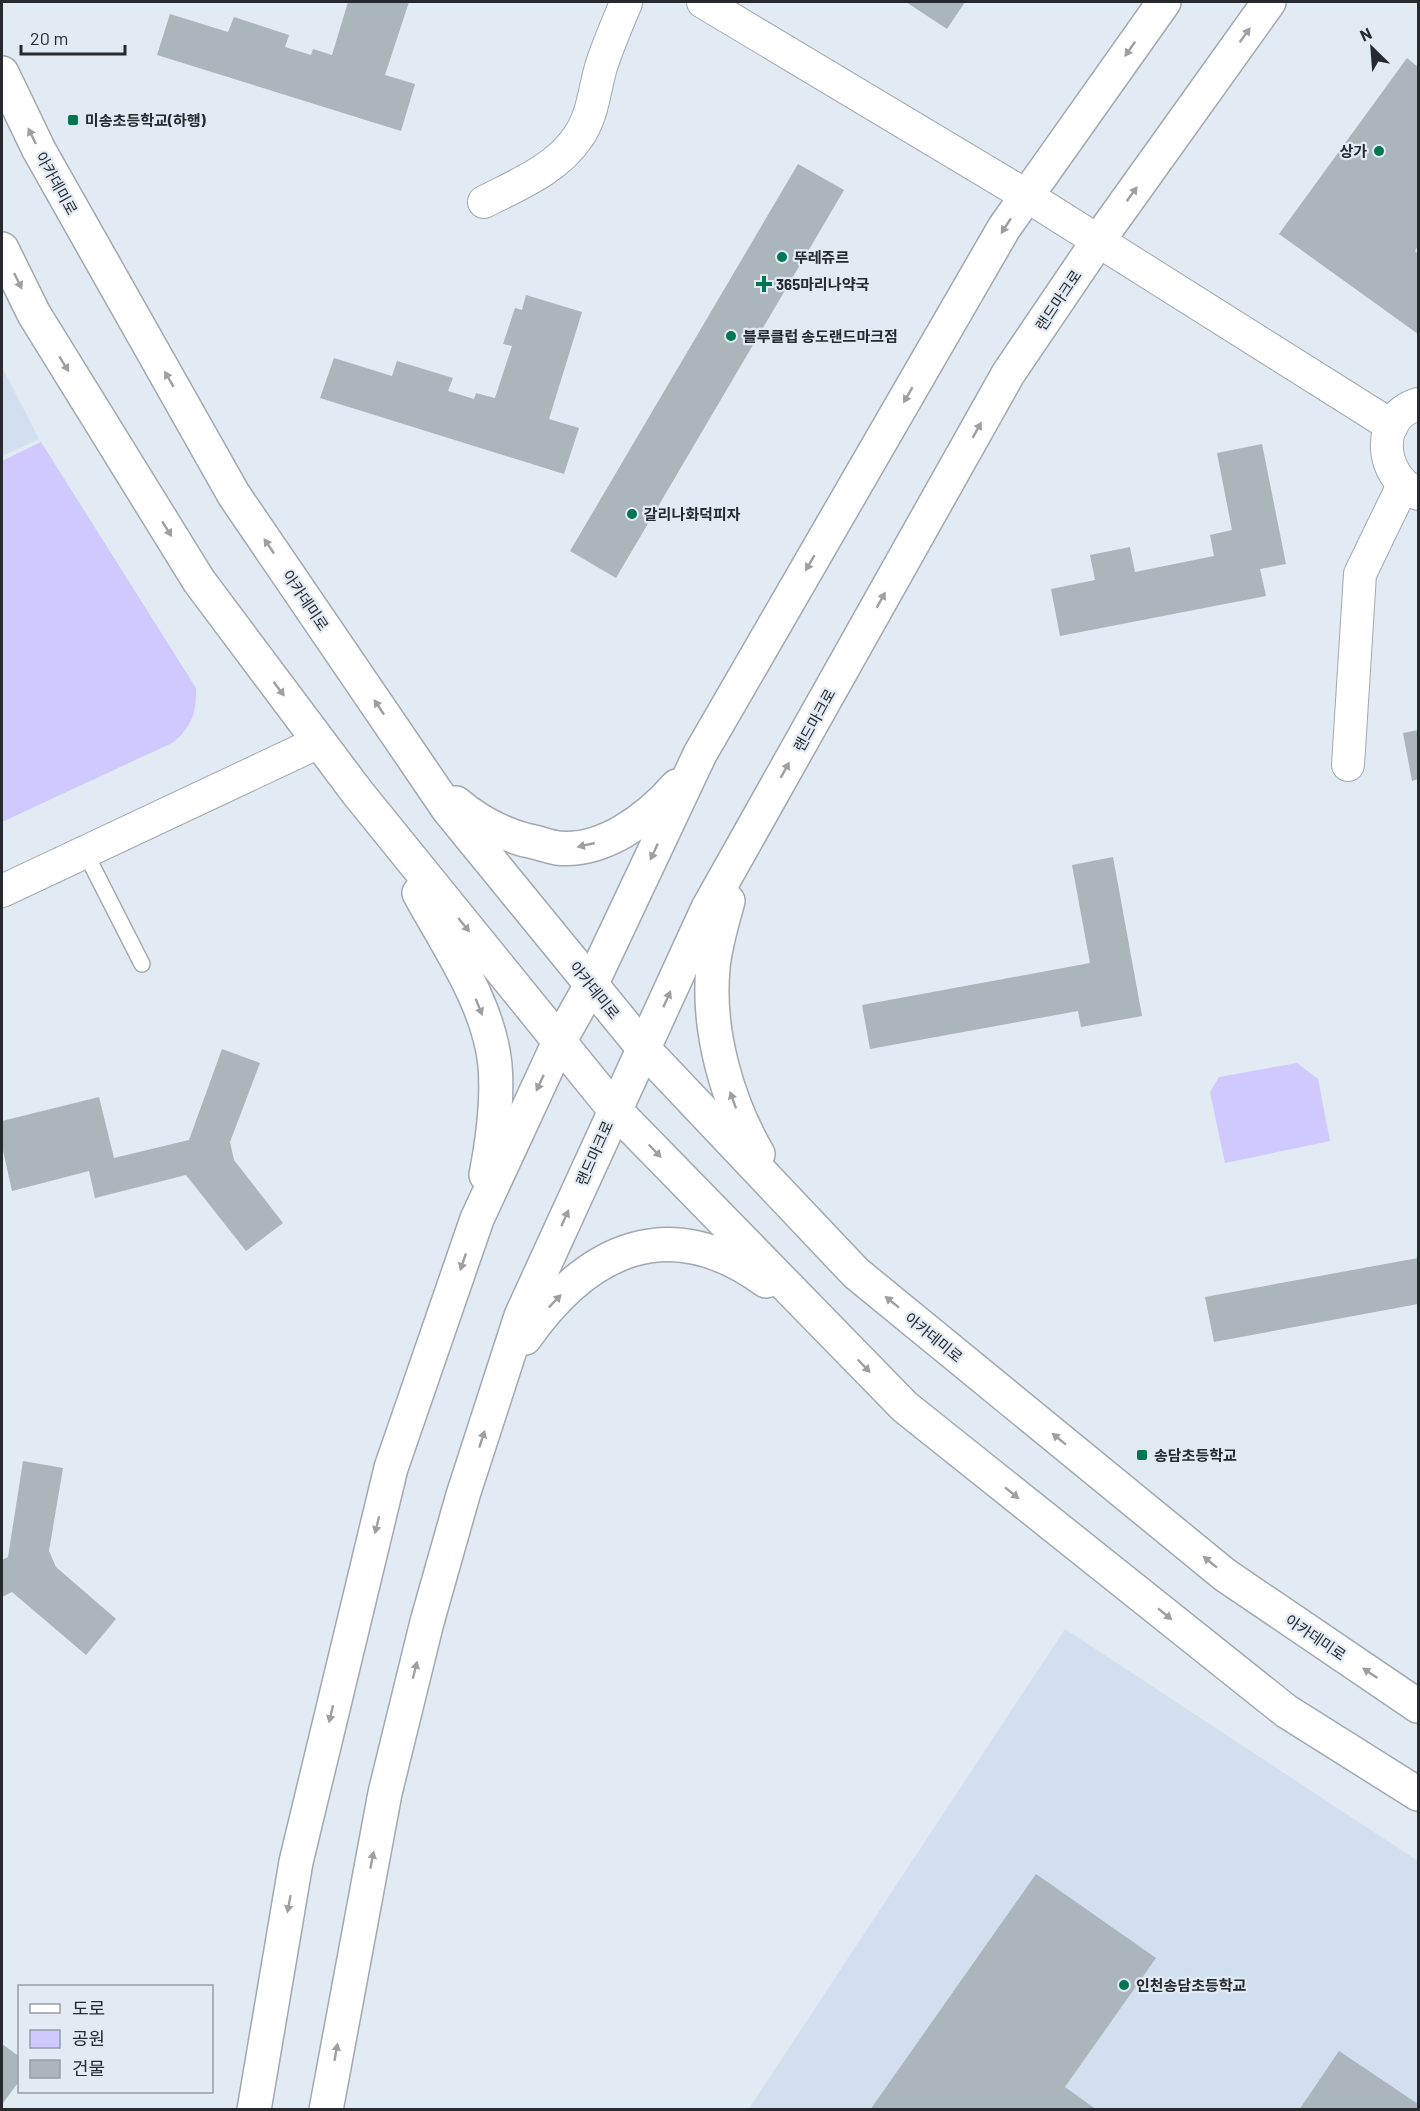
<svg xmlns="http://www.w3.org/2000/svg" width="1420" height="2111" viewBox="0 0 1420 2111" font-family="Barlow,'Noto Sans KR',sans-serif">
<style>
.built{fill:#d2dfef}
.green{fill:#cfc9fd}
.building{fill:#aab5bc}
.lines{fill:none;stroke-linecap:round;stroke-linejoin:round}
.lane-casing{stroke:#a1a8b2;stroke-width:18}
.street-casing{stroke:#a1a8b2;stroke-width:34}
.secondary-casing{stroke:#a1a8b2;stroke-width:36}
.lane{stroke:#fff;stroke-width:15}
.street{stroke:#fff;stroke-width:32}
.secondary{stroke:#fff;stroke-width:33}
.oneway{fill:#9d9fa0}
.poi-dot{fill:#017652;stroke:#e2eaf4;stroke-width:2}
.labels{text-anchor:middle;dominant-baseline:central;stroke-width:4.5;stroke-linejoin:round;paint-order:stroke}
.poi-label{font-size:15px;font-weight:bold;fill:#26292d;stroke:#e2eaf4;text-anchor:start}
.street-label{font-size:15px;fill:#26292d;stroke:#e2eaf4}
</style>
<rect width="100%" height="100%" fill="#e2eaf4"/>
<g class="built">
<polygon points="2,367 39,439 2,456"/>
<polygon points="1065,1629 1418,1861 1418,2109 748,2110"/>
</g>
<g class="green">
<path d="M41,442L196,688C197,712 191,728 172,743L2,822V461Z"/>
<polygon points="1297,1063 1318,1079 1330,1141 1225,1163 1210,1092 1219,1077"/>
</g>
<g class="building">
<polygon points="348,2 409,2 385,75 415,84 401,131 157,55 170,14 228,32 234,17 289,35 285,47 311,55 313,49 332,55"/>
<polygon points="906,2 965,2 947,29"/>
<polygon points="1407,58 1418,67 1418,246 1415,251 1418,254 1418,334 1279,234"/>
<polygon points="798,164 844,190 616,578 570,551"/>
<polygon points="526,295 582,312 549,419 579,428 564,474 320,398 334,358 392,376 397,361 453,378 448,391 474,399 476,393 495,398 512,346 503,344 515,308 522,310"/>
<polygon points="1262,444 1286,564 1260,569 1266,596 1060,636 1051,589 1095,580 1090,555 1130,547 1135,572 1214,556 1210,535 1232,530 1217,453"/>
<polygon points="1418,730 1418,779 1412,781 1403,733"/>
<polygon points="1113,857 1142,1016 1081,1027 1078,1011 870,1049 862,1005 1090,963 1072,865"/>
<polygon points="222,1049 260,1063 230,1142 234,1160 283,1223 246,1251 186,1175 95,1198 89,1171 12,1191 2,1146 2,1121 99,1097 114,1158 189,1140"/>
<polygon points="1418,1258 1418,1304 1214,1342 1205,1297"/>
<polygon points="23,1461 63,1468 49,1551 56,1567 116,1619 86,1655 12,1592 2,1597 2,1560 8,1557"/>
<polygon points="1036,1874 1156,1958 1065,2087 1097,2110 870,2110"/>
<polygon points="2,2044 20,2057 20,2080 3,2103"/>
<polygon points="1339,2051 1418,2104 1418,2110 1299,2110"/>
</g>
<g class="lines">
<defs>
<polyline id="lane" points="85,852 142,964"/>
<g id="street">
<polyline points="703,2 1027,196 1392,426"/>
<path d="M484,202C517,185 557,169 578,137C593,116 594,91 601,67C608,45 617,24 626,3"/>
<path d="M1418,404C1373,418 1380,477 1418,494"/>
<polyline points="1348,765 1360,574 1403,485"/>
<polyline points="2,891 319,742"/>
</g>
<g id="secondary">
<polyline points="2,73 39,150 234,495 448,809 644,1049 856,1273 1225,1575 1418,1706"/>
<polyline points="2,249 34,314 199,581 357,792 614,1109 905,1407 1286,1711 1418,1794"/>
<path d="M456,803C476,820 500,833 525,840C536,842 547,846 557,848C603,853 648,819 677,786"/>
<path d="M419,893C448,946 489,1004 495,1065C498,1102 493,1139 486,1175"/>
<path d="M728,901C722,923 715,945 713,968C707,1030 727,1101 758,1154"/>
<path d="M525,1338C588,1248 670,1211 766,1281"/>
<polyline points="254,2110 296,1862 391,1468 477,1219 559,1042 591,985 700,754 1004,228 1164,2"/>
<polyline points="326,2110 385,1793 427,1622 463,1495 521,1316 708,908 1008,374 1098,241 1269,2"/>
</g>
</defs>
<use href="#lane" class="lane-casing"/>
<use href="#street" class="street-casing"/>
<use href="#secondary" class="secondary-casing"/>
<use href="#lane" class="lane"/>
<use href="#street" class="street"/>
<use href="#secondary" class="secondary"/>
</g>
<defs><path id="oneway-solid" d="M-6-.8H1V-3.2L6.5 0L1 3.2V.8H-6Z" transform="scale(1.5)"/></defs>
<g class="oneway">
<use href="#oneway-solid" transform="translate(1245 35) rotate(-54)"/>
<use href="#oneway-solid" transform="translate(1130 49) rotate(125)"/>
<use href="#oneway-solid" transform="translate(32 136) rotate(-116)"/>
<use href="#oneway-solid" transform="translate(1132 194) rotate(-54)"/>
<use href="#oneway-solid" transform="translate(1006 226) rotate(123)"/>
<use href="#oneway-solid" transform="translate(18 281) rotate(64)"/>
<use href="#oneway-solid" transform="translate(64 364) rotate(58)"/>
<use href="#oneway-solid" transform="translate(169 379) rotate(-120)"/>
<use href="#oneway-solid" transform="translate(908 395) rotate(120)"/>
<use href="#oneway-solid" transform="translate(977 430) rotate(-61)"/>
<use href="#oneway-solid" transform="translate(167 529) rotate(58)"/>
<use href="#oneway-solid" transform="translate(269 546) rotate(-124)"/>
<use href="#oneway-solid" transform="translate(810 563) rotate(120)"/>
<use href="#oneway-solid" transform="translate(881 600) rotate(-61)"/>
<use href="#oneway-solid" transform="translate(279 689) rotate(53)"/>
<use href="#oneway-solid" transform="translate(379 707) rotate(-124)"/>
<use href="#oneway-solid" transform="translate(785 770) rotate(-61)"/>
<use href="#oneway-solid" transform="translate(586 845) rotate(167)"/>
<use href="#oneway-solid" transform="translate(654 852) rotate(115)"/>
<use href="#oneway-solid" transform="translate(464 925) rotate(51)"/>
<use href="#oneway-solid" transform="translate(667 999) rotate(-66)"/>
<use href="#oneway-solid" transform="translate(479 1007) rotate(68)"/>
<use href="#oneway-solid" transform="translate(540 1083) rotate(115)"/>
<use href="#oneway-solid" transform="translate(733 1100) rotate(-110)"/>
<use href="#oneway-solid" transform="translate(655 1151) rotate(46)"/>
<use href="#oneway-solid" transform="translate(565 1218) rotate(-66)"/>
<use href="#oneway-solid" transform="translate(463 1262) rotate(109)"/>
<use href="#oneway-solid" transform="translate(555 1301) rotate(-46)"/>
<use href="#oneway-solid" transform="translate(892 1302) rotate(-141)"/>
<use href="#oneway-solid" transform="translate(864 1366) rotate(46)"/>
<use href="#oneway-solid" transform="translate(482 1439) rotate(-72)"/>
<use href="#oneway-solid" transform="translate(1059 1439) rotate(-141)"/>
<use href="#oneway-solid" transform="translate(1012 1493) rotate(39)"/>
<use href="#oneway-solid" transform="translate(377 1525) rotate(104)"/>
<use href="#oneway-solid" transform="translate(1210 1562) rotate(-141)"/>
<use href="#oneway-solid" transform="translate(1165 1614) rotate(39)"/>
<use href="#oneway-solid" transform="translate(415 1670) rotate(-76)"/>
<use href="#oneway-solid" transform="translate(1370 1673) rotate(-146)"/>
<use href="#oneway-solid" transform="translate(331 1714) rotate(103)"/>
<use href="#oneway-solid" transform="translate(372 1860) rotate(-79)"/>
<use href="#oneway-solid" transform="translate(289 1904) rotate(100)"/>
<use href="#oneway-solid" transform="translate(336 2052) rotate(-80)"/>
</g>
<g class="poi-dot">
<rect x="67" y="114" width="12" height="12" rx="3"/>
<circle cx="1379" cy="151" r="6"/>
<circle cx="782" cy="257" r="6"/>
<path d="M761 275h6v6h6v6h-6v6h-6v-6h-6v-6h6z"/>
<circle cx="731" cy="336" r="6"/>
<circle cx="632" cy="514" r="6"/>
<rect x="1136" y="1449" width="12" height="12" rx="3"/>
<circle cx="1124" cy="1985" r="6"/>
</g>
<g class="labels">
<g class="poi-label">
<text x="85" y="120">미송초등학교(하행)</text>
<text x="1367" y="151" text-anchor="end">상가</text>
<text x="794" y="257">뚜레쥬르</text>
<text x="776" y="284">365마리나약국</text>
<text x="743" y="336">블루클럽 송도랜드마크점</text>
<text x="644" y="514">갈리나화덕피자</text>
<text x="1154" y="1455">송담초등학교</text>
<text x="1136" y="1985">인천송담초등학교</text>
</g>
<g class="street-label">
<text transform="translate(57 183) rotate(61)">아카데미로</text>
<text transform="translate(1058 300) rotate(-56)">랜드마크로</text>
<text transform="translate(306 600) rotate(56)">아카데미로</text>
<text transform="translate(814 720) rotate(-61)">랜드마크로</text>
<text transform="translate(595 990) rotate(51)">아카데미로</text>
<text transform="translate(594 1153) rotate(-66)">랜드마크로</text>
<text transform="translate(934 1337) rotate(39)">아카데미로</text>
<text transform="translate(1316 1637) rotate(34)">아카데미로</text>
</g>
</g>
<rect width="1420" height="2111" fill="none" stroke="#26292d" stroke-width="6"/>
<rect x="18" y="1985" width="195" height="108" fill="#e2eaf4" stroke="#979da4" stroke-width="1.5"/>
<rect x="30" y="2004" width="30" height="9" fill="#ffffff" stroke="#979da4" stroke-width="1.5"/>
<text x="72" y="2015" font-size="18" fill="#26292d">도로</text>
<rect x="30" y="2030" width="30" height="18" fill="#cfc9fd" stroke="#979da4" stroke-width="1.5"/>
<text x="72" y="2045" font-size="18" fill="#26292d">공원</text>
<rect x="30" y="2060" width="30" height="18" fill="#aab5bc" stroke="#979da4" stroke-width="1.5"/>
<text x="72" y="2075" font-size="18" fill="#26292d">건물</text>
<g transform="translate(1372 48) rotate(335)" stroke="#e2eaf4" stroke-width="4.5" paint-order="stroke">
<path d="M0-4.5L10 22L0 15L-10 22Z" fill="#26292d"/>
<text y="-9" font-size="16" font-weight="bold" text-anchor="middle" fill="#26292d">N</text>
</g>
<path d="M21 45v9h104v-9" fill="none" stroke="#26292d" stroke-width="3"/>
<text x="30" y="45" font-size="18" fill="#26292d" stroke="#e2eaf4" stroke-width="4.5" paint-order="stroke">20 m</text>
</svg>
